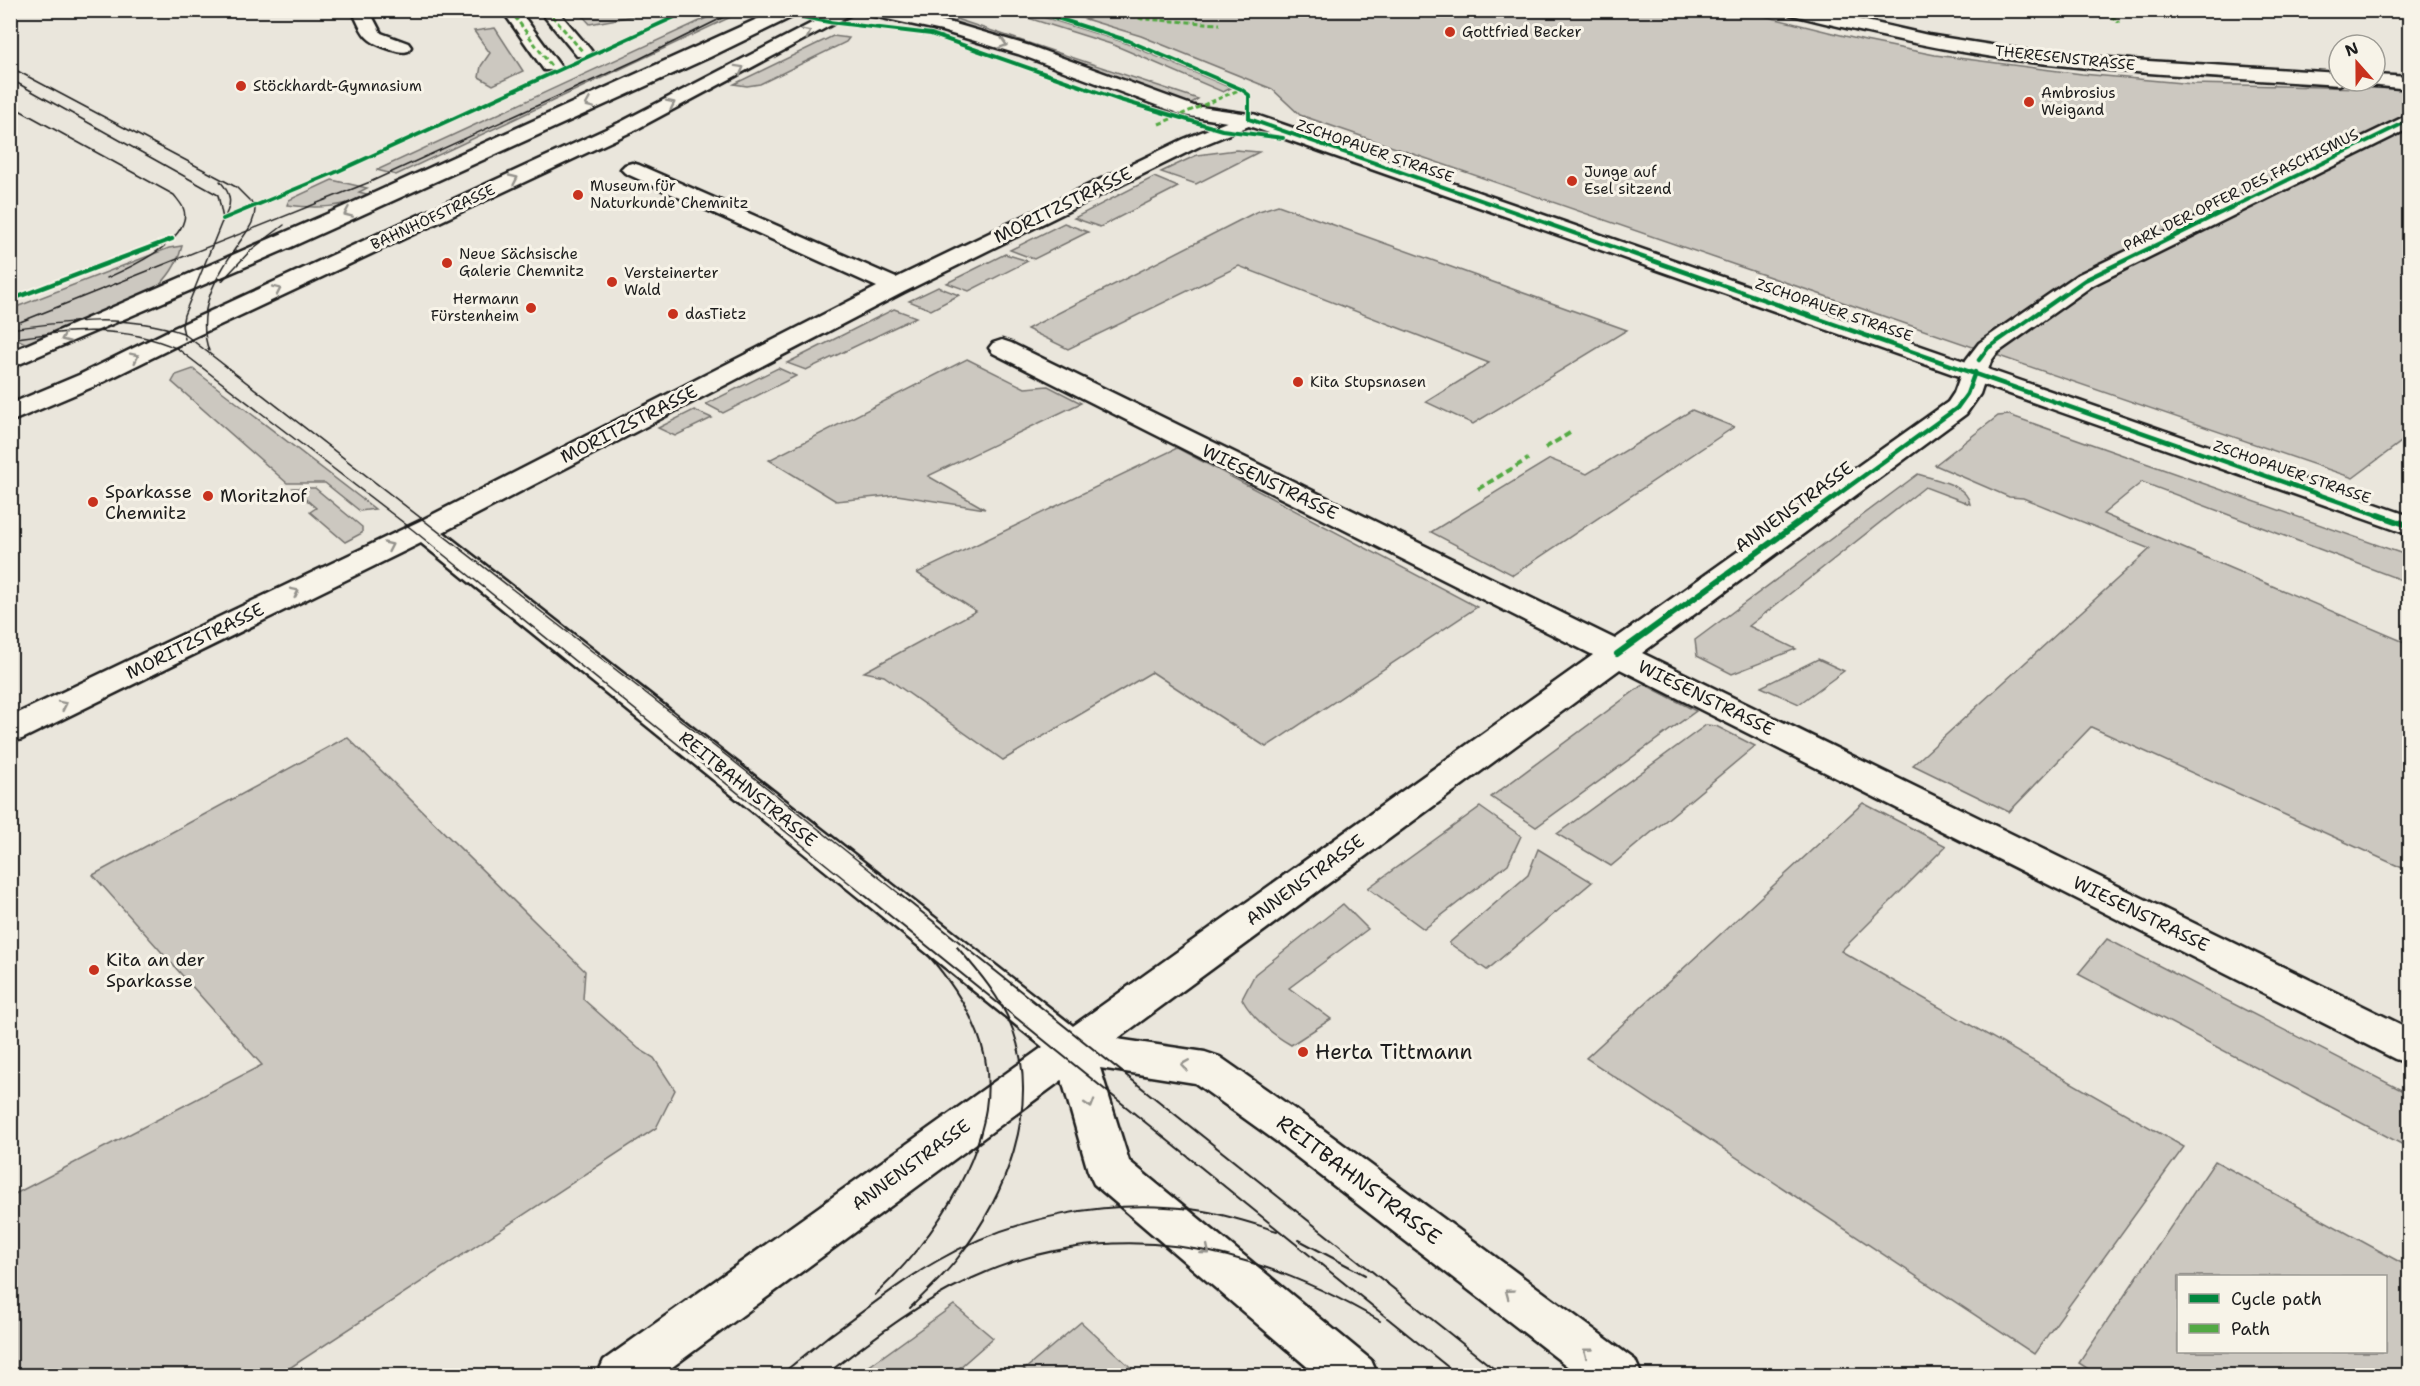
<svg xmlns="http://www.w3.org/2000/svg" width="2420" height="1386" viewBox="0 0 2420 1386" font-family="'Shantell Sans',sans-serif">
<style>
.green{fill:#ccc8c0;stroke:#74726e;stroke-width:1.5;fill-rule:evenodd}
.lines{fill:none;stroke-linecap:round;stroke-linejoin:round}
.minor-casing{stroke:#1c1c1c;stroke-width:5}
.major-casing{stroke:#1c1c1c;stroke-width:5}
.minor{fill:#f7f3e8;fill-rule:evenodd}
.major{fill:#f7f3e8;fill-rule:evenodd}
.tram-far1{stroke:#1c1c1c;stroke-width:1.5}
.tram{stroke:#1c1c1c;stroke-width:2}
.quiet-far1{stroke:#52a943;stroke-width:3;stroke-dasharray:5 3;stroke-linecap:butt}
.quiet{stroke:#52a943;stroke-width:4;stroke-dasharray:7 4;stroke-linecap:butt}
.cycleway-far2-casing{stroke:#f7f3e8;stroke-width:6}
.cycleway-far1-casing{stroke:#f7f3e8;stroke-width:8}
.cycleway-casing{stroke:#f7f3e8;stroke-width:10}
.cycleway-far2{stroke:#00873e;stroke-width:4}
.cycleway-far1{stroke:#00873e;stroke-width:4.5}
.cycleway{stroke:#00873e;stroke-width:6}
.oneway{stroke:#94928c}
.poi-dot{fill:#c8321e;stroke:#f7f3e8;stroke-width:2}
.labels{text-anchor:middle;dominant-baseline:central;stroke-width:6;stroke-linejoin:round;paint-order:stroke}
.far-poi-label{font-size:15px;fill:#1c1c1c;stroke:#f7f3e8;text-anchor:start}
.far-street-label{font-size:15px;fill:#1c1c1c;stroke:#f7f3e8}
.street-label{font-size:18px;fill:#1c1c1c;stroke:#f7f3e8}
.poi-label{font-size:18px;fill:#1c1c1c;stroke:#f7f3e8;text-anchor:start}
.near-poi-label{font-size:21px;fill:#1c1c1c;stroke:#f7f3e8;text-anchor:start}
.near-street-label{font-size:21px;fill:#1c1c1c;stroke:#f7f3e8}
</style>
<rect width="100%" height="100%" fill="#eae6dc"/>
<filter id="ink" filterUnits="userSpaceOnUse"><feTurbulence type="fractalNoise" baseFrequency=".0167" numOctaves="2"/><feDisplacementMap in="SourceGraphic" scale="12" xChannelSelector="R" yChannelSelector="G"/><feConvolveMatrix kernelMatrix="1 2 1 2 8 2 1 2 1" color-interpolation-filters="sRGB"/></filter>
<g filter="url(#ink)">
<g class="green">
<polygon points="578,11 647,11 633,16 590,24"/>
<polygon points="1006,11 1024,11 1123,42 1231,88 1223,92 1114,45"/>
<polygon points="1059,11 1744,11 1865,41 1935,55 2082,74 2193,84 2409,89 2409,436 2353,478 1300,115 1272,89 1141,36"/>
<polygon points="717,13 735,15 396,175 377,170"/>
<polygon points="944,15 1198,99 1190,104 1096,70 938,19"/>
<polygon points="495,28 523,71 493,85 479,77 481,66 490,53 474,31"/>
<polygon points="833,36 849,38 846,42 760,84 747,86 734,84"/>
<polygon points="1236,150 1259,152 1196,184 1161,172 1197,155"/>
<polygon points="1154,177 1178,187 1100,227 1074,218"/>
<path d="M332,180L367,188L359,192L370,195C342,208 317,209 287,205L289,200Z"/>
<polygon points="1278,205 1627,330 1473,424 1426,402 1489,363 1239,266 1068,349 1027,329 1256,212"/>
<polygon points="1064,223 1088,232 1034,259 1010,250"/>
<path d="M182,246C177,266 168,277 154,291L27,344L11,336V309L169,248Z"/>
<polygon points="1005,254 1028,261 969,291 947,283"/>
<polygon points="938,287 959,295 931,310 909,301"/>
<polygon points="894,309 916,317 806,370 787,363"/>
<polygon points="967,359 1025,388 1048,386 1081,403 928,476 985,509 897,495 836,501 769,460"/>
<polygon points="778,368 796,376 723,413 706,404"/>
<polygon points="193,369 375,509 360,511 325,483 287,483 172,382 176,375"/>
<polygon points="694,410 712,418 675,436 658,428"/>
<polygon points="1692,410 1734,427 1513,575 1431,532 1550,459 1587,474"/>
<polygon points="2009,415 2409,556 2409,583 2142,482 2103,514 2409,644 2409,871 2091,727 2009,812 1913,765 2150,549 2023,498 2009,497 1935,465 1998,416"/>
<polygon points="1177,448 1477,607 1266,747 1152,672 1003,760 884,676 864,672 976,611 917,573"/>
<path d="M1918,474C1935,480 1967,484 1970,504L1925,487L1749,626L1796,649L1732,674L1697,656L1695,640Z"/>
<polygon points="293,488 315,488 362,527 362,533 345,542 310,512 316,508"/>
<polygon points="1818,659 1844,671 1799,704 1761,687"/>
<polygon points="1644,684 1696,711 1536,827 1491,797"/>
<polygon points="1706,725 1716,726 1755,746 1611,866 1557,834"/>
<polygon points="347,737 585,971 583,999 639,1049 654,1058 675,1090 656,1128 279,1375 11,1375 11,1196 262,1065 93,875"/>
<polygon points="1863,803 1946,846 1841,951 2184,1147 2034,1354 1586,1058"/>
<polygon points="1480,807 1521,836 1508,864 1424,929 1368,888"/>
<polygon points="1538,849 1592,882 1487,970 1449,943 1528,875"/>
<path d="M1343,904L1368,929L1289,988L1331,1019L1291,1045C1272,1034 1253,1019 1242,999L1255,974Z"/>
<polygon points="2107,939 2409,1094 2409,1148 2078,974"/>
<path d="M2215,1161L2409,1267V1375L2099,1376L2079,1363ZM2178,1276H2386V1352H2178Z"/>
<polygon points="954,1305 993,1338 951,1375 857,1375"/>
<polygon points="1081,1322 1139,1375 1018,1375"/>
</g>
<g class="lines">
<defs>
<g id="minor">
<path d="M352,10H369L381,33L408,43L411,47L408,51C401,53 397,51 390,49C364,41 363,34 352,10Z"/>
<polygon points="502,10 519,10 560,66 558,70 544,70"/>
<polygon points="539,10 557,10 589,48 592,52 589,56 577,56"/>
<path d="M1787,10H1818L1928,35L2029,51L2132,60L2339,73V81H2347L2339,85C2236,78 2133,74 2030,62C1948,52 1868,34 1789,14Z"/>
<polygon points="2375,75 2410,77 2410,89 2368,85 2365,81 2375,81"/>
<polygon points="1249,113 1256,115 1259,119 1256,123 1198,147 904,292 443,532 1073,1026 1593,655 993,353 989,348 993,343 1002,340 1011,343 1615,639 1948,402 1954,393 1966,360 1979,343 2077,275 2410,114 2410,128 2093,285 1997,353 1991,361 1980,394 1966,414 1642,653 2410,1029 2410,1064 2395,1059 1620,669 1117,1039 1205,1052 1220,1057 1310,1120 1635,1360 1642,1376 1580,1376 1280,1144 1195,1083 1100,1068 1129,1161 1371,1360 1378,1376 1318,1376 1094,1184 1088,1171 1062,1080 660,1376 597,1376 604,1360 1043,1047 421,543 22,739 10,742 10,717 422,520 877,287 625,173 621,169 625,165 632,163 639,165 896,278 1184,139"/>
</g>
<g id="major">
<polygon points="777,10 800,10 798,14 710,57 291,247 10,368 10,352 343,207"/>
<polygon points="837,10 859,10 633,131 192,338 97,385 10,422 10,404 79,375 174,328 619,123"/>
<polygon points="862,10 896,10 952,23 1030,46 1194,106 1256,115 2410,516 2410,535 1246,125 1183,115 1018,54 942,31 864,14"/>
</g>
</defs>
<use href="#minor" class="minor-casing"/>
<use href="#major" class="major-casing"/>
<use href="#minor" class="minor"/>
<use href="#major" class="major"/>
<g class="tram-far1">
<path d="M10,67L236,187L255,206C256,222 247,231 239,243C216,276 195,311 209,351"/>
<polyline points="10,79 218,195 223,219 184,315 182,326 185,339"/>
<path d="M10,105L174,195C180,203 187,209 184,220C178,246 129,268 107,278"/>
<path d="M220,181C233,196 232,205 222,222"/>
<polyline points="222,281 251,250 284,225"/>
<polyline points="20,322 370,182 639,59 738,10"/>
<path d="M10,329C69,321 126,314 183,333L732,760L901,895"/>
<path d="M10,339C68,330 123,324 178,349L413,530L864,895"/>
</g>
<g class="tram">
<polyline points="863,894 1459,1376"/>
<polyline points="899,894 1503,1376"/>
<polyline points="1299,1240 1365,1275"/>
<path d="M875,1295C933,1241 1002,1142 985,1058C977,1020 953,984 928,955"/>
<path d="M910,1308C926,1292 943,1277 957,1259C1006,1196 1041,1108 1013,1030C1002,999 978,971 957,947"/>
<path d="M828,1337C864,1311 898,1283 937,1261C1014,1216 1109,1198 1197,1210C1225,1214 1251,1223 1277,1231"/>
<polyline points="779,1376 832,1333"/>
<path d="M824,1376C870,1341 916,1304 968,1280C1111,1213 1249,1244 1380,1321"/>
</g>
<g class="quiet-far1">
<polyline points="510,10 551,66"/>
<polyline points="547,10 583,52"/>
<polyline points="1116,10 1142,19 1220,24"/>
<polyline points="2097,10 2118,20 2118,23"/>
<polyline points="1159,124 1241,89"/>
</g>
<g class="quiet">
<polyline points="1545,448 1570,433"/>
<polyline points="1478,489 1528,459"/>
</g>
<defs>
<g id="cycleway-far2">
<polyline points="766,10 829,22 931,34 1120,100 1222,130 1283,138"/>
<polyline points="1032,10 1129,41 1241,89 1249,95 1249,119 1552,225"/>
<polyline points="223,219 334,173 690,10"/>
<polyline points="2196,225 2410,120"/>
</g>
<g id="cycleway-far1">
<polyline points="1548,224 2383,517"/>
<polyline points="10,300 172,239"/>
<polyline points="1979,360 1988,348 2085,280 2199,224"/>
<polyline points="1807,517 1957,408 1967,394 1975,372"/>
</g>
<g id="cycleway">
<polyline points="2379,515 2410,526"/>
<polyline points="1617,654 1809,515"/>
</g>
</defs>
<use href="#cycleway-far2" class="cycleway-far2-casing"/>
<use href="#cycleway-far1" class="cycleway-far1-casing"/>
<use href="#cycleway" class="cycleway-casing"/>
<use href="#cycleway-far2" class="cycleway-far2"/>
<use href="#cycleway-far1" class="cycleway-far1"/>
<use href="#cycleway" class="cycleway"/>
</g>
<defs><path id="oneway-chevron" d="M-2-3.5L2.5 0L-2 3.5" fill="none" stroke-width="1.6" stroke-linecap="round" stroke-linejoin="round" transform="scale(1.5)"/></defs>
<g class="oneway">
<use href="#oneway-chevron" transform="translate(807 33) rotate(-27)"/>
<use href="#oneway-chevron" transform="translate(1003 44) rotate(16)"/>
<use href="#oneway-chevron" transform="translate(740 69) rotate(-29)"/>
<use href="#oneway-chevron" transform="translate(589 104) rotate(157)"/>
<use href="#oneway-chevron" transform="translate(671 104) rotate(-26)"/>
<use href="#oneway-chevron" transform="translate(514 179) rotate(-25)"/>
<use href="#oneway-chevron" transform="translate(348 213) rotate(156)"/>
<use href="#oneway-chevron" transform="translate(277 290) rotate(-25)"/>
<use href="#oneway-chevron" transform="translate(65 338) rotate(157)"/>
<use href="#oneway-chevron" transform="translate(135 357) rotate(-26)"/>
<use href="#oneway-chevron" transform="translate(389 546) rotate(-25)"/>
<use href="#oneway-chevron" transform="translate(295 592) rotate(-26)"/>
<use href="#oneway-chevron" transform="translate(63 705) rotate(-26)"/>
<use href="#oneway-chevron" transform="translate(1185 1065) rotate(-171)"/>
<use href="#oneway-chevron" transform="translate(1090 1104) rotate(73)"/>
<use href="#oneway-chevron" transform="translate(1206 1251) rotate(40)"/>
<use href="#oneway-chevron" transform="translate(1509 1293) rotate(-143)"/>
<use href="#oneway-chevron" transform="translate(1587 1352) rotate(-143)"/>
</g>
</g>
<g class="poi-dot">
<circle cx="1450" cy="32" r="6"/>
<circle cx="241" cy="86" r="6"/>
<circle cx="2029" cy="102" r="6"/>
<circle cx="1572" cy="181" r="6"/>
<circle cx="578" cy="195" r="6"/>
<circle cx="447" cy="263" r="6"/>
<circle cx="612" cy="282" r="6"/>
<circle cx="531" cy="308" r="6"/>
<circle cx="673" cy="314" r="6"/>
<circle cx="1298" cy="382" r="6"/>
<circle cx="208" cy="496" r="6"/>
<circle cx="93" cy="502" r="6"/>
<circle cx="94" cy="970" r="6"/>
<circle cx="1303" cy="1052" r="6"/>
</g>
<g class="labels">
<g class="far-poi-label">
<text x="1462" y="32">Gottfried Becker</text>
<text x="253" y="86">Stöckhardt-Gymnasium</text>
<text x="2041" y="93">Ambrosius<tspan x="2041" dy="17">Weigand</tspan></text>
<text x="1584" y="172">Junge auf<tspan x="1584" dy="17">Esel sitzend</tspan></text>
<text x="590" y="186">Museum für<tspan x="590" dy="17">Naturkunde Chemnitz</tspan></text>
<text x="459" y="254">Neue Sächsische<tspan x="459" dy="17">Galerie Chemnitz</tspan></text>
<text x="624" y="273">Versteinerter<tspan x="624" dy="17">Wald</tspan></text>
<text x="519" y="299" text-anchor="end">Hermann<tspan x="519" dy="17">Fürstenheim</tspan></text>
<text x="685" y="314">dasTietz</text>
<text x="1310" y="382">Kita Stupsnasen</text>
</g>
<g class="far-street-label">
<text transform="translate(2065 58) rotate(6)">THERESENSTRASSE</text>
<text transform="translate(1375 151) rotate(19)">ZSCHOPAUER STRASSE</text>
<text transform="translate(2241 190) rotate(-26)">PARK DER OPFER DES FASCHISMUS</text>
<text transform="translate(433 217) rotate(-25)">BAHNHOFSTRASSE</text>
<text transform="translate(1834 310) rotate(19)">ZSCHOPAUER STRASSE</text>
<text transform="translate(2292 472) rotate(19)">ZSCHOPAUER STRASSE</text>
</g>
<g class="street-label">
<text transform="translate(1063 205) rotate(-26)">MORITZSTRASSE</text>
<text transform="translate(629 424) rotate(-27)">MORITZSTRASSE</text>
<text transform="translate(1270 482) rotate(26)">WIESENSTRASSE</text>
<text transform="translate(1794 507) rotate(-36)">ANNENSTRASSE</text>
<text transform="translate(195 641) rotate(-26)">MORITZSTRASSE</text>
<text transform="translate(1706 698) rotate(26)">WIESENSTRASSE</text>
<text transform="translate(748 789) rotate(39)">REITBAHNSTRASSE</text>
<text transform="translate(1305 880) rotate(-36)">ANNENSTRASSE</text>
<text transform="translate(2141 914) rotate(26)">WIESENSTRASSE</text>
<text transform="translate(911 1165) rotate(-36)">ANNENSTRASSE</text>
</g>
<g class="poi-label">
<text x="105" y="492">Sparkasse<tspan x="105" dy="21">Chemnitz</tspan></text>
<text x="220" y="496">Moritzhof</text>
<text x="106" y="960">Kita an der<tspan x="106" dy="21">Sparkasse</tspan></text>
</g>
<g class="near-poi-label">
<text x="1315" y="1052">Herta Tittmann</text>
</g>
<g class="near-street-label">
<text transform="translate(1359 1180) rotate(37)">REITBAHNSTRASSE</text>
</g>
</g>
<rect width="2420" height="1386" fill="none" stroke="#f7f3e8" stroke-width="36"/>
<rect x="18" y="18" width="2384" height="1350" fill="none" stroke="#1c1c1c" stroke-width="2" filter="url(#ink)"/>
<rect x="2177" y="1275" width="210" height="78" fill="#f7f3e8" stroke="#9f9d96" stroke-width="1.5"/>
<rect x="2189" y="1294" width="30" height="9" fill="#00873e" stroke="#9f9d96" stroke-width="1.5"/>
<text x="2231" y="1305" font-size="18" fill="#1c1c1c">Cycle path</text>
<rect x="2189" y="1324" width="30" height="9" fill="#52a943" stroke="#9f9d96" stroke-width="1.5"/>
<text x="2231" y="1335" font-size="18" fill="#1c1c1c">Path</text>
<g transform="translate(2357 63) rotate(339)"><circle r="28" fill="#f7f3e8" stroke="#9f9d96" stroke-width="1.5"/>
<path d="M0-4.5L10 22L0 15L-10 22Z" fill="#c8321e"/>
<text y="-9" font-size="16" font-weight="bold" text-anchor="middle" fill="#1c1c1c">N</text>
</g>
</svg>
